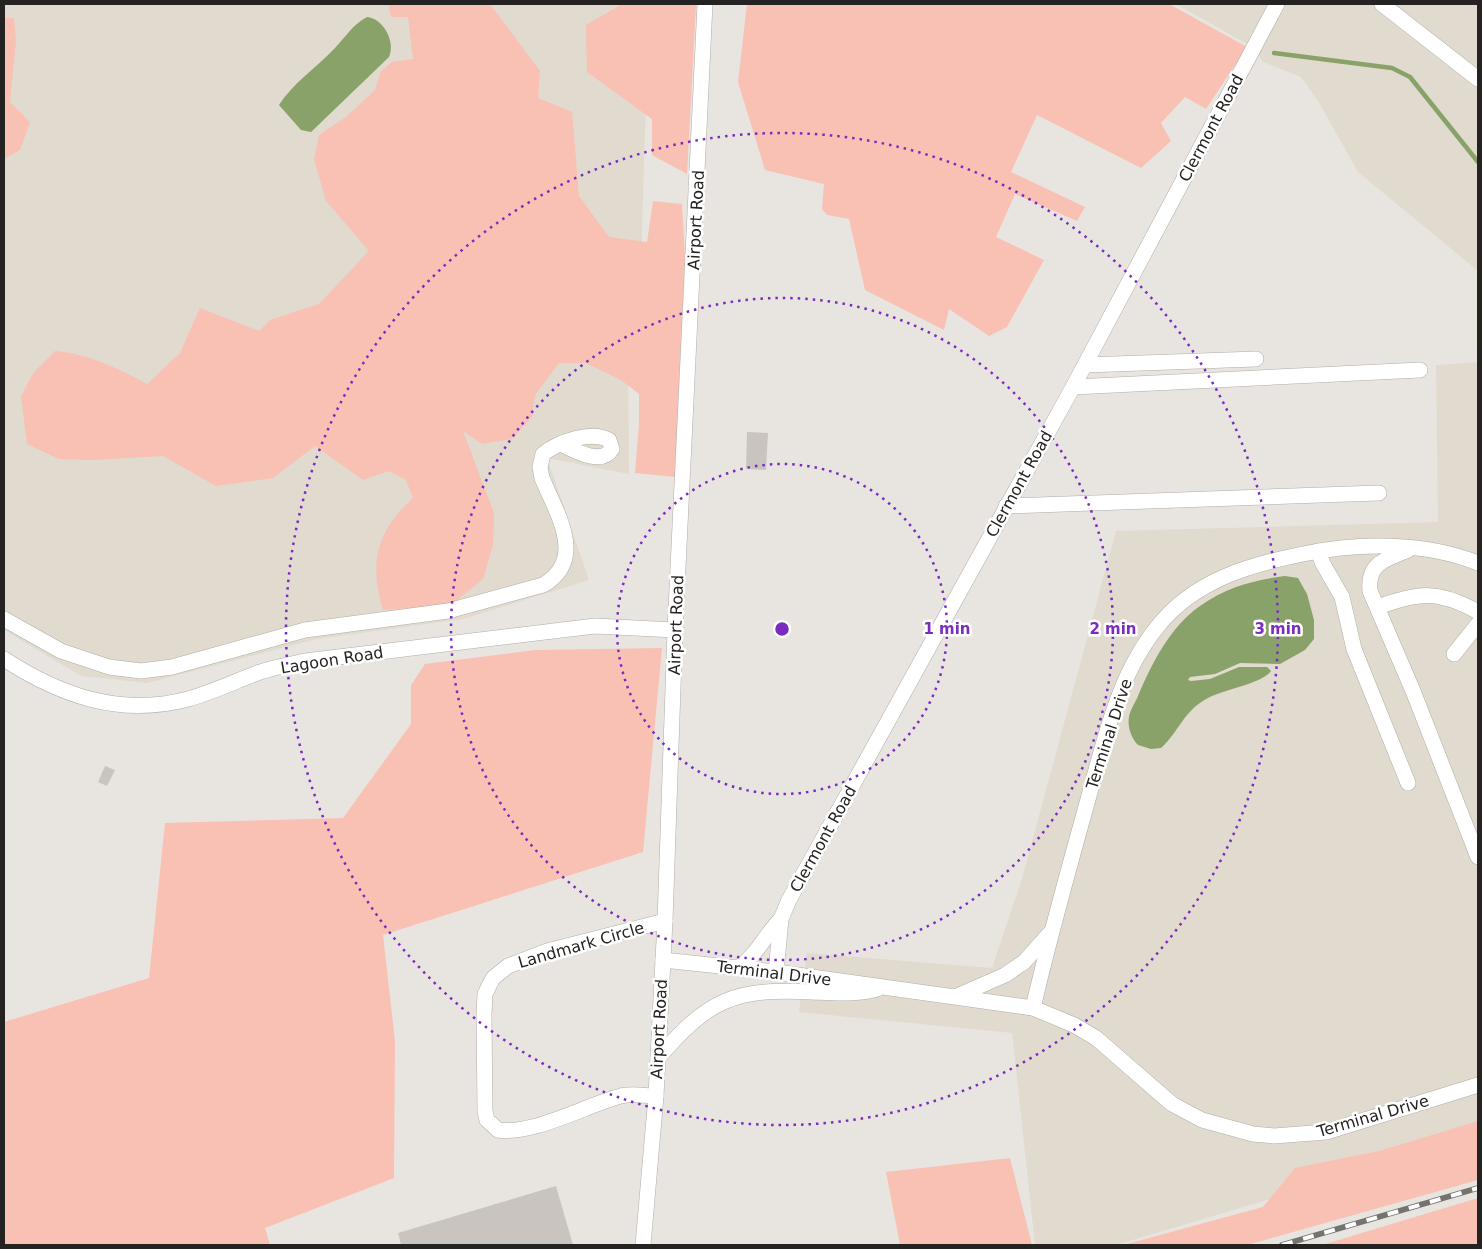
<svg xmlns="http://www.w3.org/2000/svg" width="1482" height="1249" viewBox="0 0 1482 1249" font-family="'DejaVu Sans',sans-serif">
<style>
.built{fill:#e1dace}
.green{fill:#f9c0b4}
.water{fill:#89a269}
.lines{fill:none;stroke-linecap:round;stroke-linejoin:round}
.stream{stroke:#89a269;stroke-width:4.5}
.building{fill:#cac4c1}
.minor-casing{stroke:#b1ada8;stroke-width:16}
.minor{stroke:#fff;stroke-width:15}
.rail-casing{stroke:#757370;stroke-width:5.5}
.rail{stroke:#fff;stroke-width:4;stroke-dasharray:11;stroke-linecap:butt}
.ring{fill:none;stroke:#7b2cbf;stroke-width:2.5;stroke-dasharray:2.5 5}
.labels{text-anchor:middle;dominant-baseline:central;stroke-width:5;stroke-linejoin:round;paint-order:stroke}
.street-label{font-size:16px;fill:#242321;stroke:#fff}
.centre{fill:#7b2cbf;stroke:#fff;stroke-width:2.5}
.ring-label{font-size:15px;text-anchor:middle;font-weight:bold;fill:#7b2cbf;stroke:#fff;stroke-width:5;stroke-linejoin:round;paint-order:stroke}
</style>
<rect width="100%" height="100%" fill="#e8e5e0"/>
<g class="built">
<polygon points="4,4 649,4 640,296 628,356 629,474 547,458 589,580 463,619 317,639 147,683 81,676 4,630"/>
<polygon points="1176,4 1478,4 1478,271 1358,172 1318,101 1301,77 1263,62 1254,48"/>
<polygon points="1478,362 1478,1137 1116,1245 1035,1245 1012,1033 799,1012 807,953 992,968 1022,879 1116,531 1438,522 1436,365"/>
</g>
<g class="green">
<path d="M388,4H490L540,71L538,98L572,112L579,196L609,237L647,242L653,201L682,204L685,257L675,477L635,473L639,424V394L621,380L586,363H559L535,395L532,417L512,439L482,444L463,431L494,513L493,545L483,579L451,605L383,610C369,562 376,532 413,498L406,480L389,471L363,480L315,446L273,478L216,486L163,456L94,460L59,459L27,444L21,396L34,372L55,351C89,354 117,368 147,384L180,353L200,308L259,331L270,320L319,304L369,251L326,201L314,159L319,135L346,117L375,90L381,71L392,62L413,59L408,17H391Z"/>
<polygon points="622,4 696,4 687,174 652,155 652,119 587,72 586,25"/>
<polygon points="747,4 1169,4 1247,47 1206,109 1185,97 1161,123 1171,141 1141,168 1037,115 1011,172 1085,207 1077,221 1015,194 996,237 1044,260 1007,327 989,336 949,309 944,330 865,290 849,219 827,215 822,209 824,184 765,170 738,82"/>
<polygon points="4,18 14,18 16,41 10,102 30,122 20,150 4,159"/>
<polygon points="662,648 643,852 383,935 395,1041 394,1178 265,1228 270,1245 4,1245 4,1022 149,978 165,823 343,818 411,724 411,685 425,664 535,650"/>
<polygon points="1478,1121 1478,1180 1247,1245 1123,1245 1263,1207 1295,1168 1379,1151"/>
<polygon points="1010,1158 1032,1245 900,1245 886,1172"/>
<polygon points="1478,1198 1478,1245 1322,1245"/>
</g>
<g class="water">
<path d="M367,17C383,18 396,42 389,57L311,132L301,130L279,105C293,83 316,68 334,49C345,38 353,24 367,17Z"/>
<path d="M1285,576L1298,578L1307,594L1314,620V639L1305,650L1280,664L1240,663L1215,674L1190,677L1188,680L1191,681L1210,679L1239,667H1267L1271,671C1263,683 1223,690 1208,698C1183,711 1179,732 1161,748L1151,749L1138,745C1132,739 1127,727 1129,717C1130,710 1135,703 1138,696C1152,663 1170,627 1200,606C1226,587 1254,580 1285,576Z"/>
</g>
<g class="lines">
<polyline class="stream" points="1274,53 1392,68 1410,77 1478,162"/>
</g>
<g class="building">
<polygon points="747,432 768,433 766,470 746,469"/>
<polygon points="105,766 115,770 107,786 98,782"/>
<polygon points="556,1186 573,1245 401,1245 398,1233"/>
</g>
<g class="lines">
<defs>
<g id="minor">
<polyline points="1382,4 1478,79"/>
<polyline points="1085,365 1256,359"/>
<polyline points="1073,387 1420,370"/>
<polyline points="1006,506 1379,493"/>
<path d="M1408,550C1386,559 1367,563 1370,591L1413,691L1478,857"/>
<polyline points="1318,551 1323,564 1342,597 1354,649 1408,783"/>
<path d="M1378,607C1419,592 1439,590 1478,612"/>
<path d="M4,619L61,651L109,667L141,671L172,667L305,630L448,611L543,585C587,560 557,514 542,478L540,467L543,454C558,442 591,430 609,440L612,449C602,466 575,451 561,444"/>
<polyline points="1454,654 1478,624"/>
<path d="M4,659C61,696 121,717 188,699C213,692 236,681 260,672C275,667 290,665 305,661L595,626L675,630"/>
<polyline points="663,960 776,972 1033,1008 1074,1025 1096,1038 1172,1104 1202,1120 1253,1134 1274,1136 1326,1132 1478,1085"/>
<path d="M738,968C758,954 764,936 781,919"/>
<polyline points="776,972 781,919 789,900 1073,387 1277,4"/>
<polyline points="957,996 1005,975 1024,962 1050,933"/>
<path d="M1033,1008C1049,939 1068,871 1087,803C1104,743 1117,676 1158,626C1195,580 1249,565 1303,554C1359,542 1425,542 1478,563"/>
<path d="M658,1058C709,999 734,988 812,992C834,993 855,995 877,989"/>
<path d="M656,1096C645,1096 631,1093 621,1096C586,1105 534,1135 498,1130L487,1120L485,1111L484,1014L485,994L493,978L508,966L547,951L665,921"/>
<polyline points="643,1245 656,1096 665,921 675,630 705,4"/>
</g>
</defs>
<use href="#minor" class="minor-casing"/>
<use href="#minor" class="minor"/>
<defs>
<polyline id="rail" points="1282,1245 1478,1188"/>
</defs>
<use href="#rail" class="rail-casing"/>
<use href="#rail" class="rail"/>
</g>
<g class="ring">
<circle cx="782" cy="629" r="165"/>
<circle cx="782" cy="629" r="331"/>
<circle cx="782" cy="629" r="496"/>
</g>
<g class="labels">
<g class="street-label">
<text transform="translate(1211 128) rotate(-62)">Clermont Road</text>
<text transform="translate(696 220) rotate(-87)">Airport Road</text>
<text transform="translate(1019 484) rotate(-61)">Clermont Road</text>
<text transform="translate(676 625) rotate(-88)">Airport Road</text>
<text transform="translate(332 660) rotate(-9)">Lagoon Road</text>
<text transform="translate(1109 734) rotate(-72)">Terminal Drive</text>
<text transform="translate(823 839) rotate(-61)">Clermont Road</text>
<text transform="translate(581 945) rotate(-16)">Landmark Circle</text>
<text transform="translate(774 973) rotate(7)">Terminal Drive</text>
<text transform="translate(659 1029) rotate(-87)">Airport Road</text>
<text transform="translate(1373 1116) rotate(-16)">Terminal Drive</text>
</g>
</g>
<circle cx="782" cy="629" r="8" class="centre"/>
<g class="ring-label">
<text x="947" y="634">1 min</text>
<text x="1113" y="634">2 min</text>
<text x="1278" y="634">3 min</text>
</g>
<rect width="1482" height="1249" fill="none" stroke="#242321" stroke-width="10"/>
</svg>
